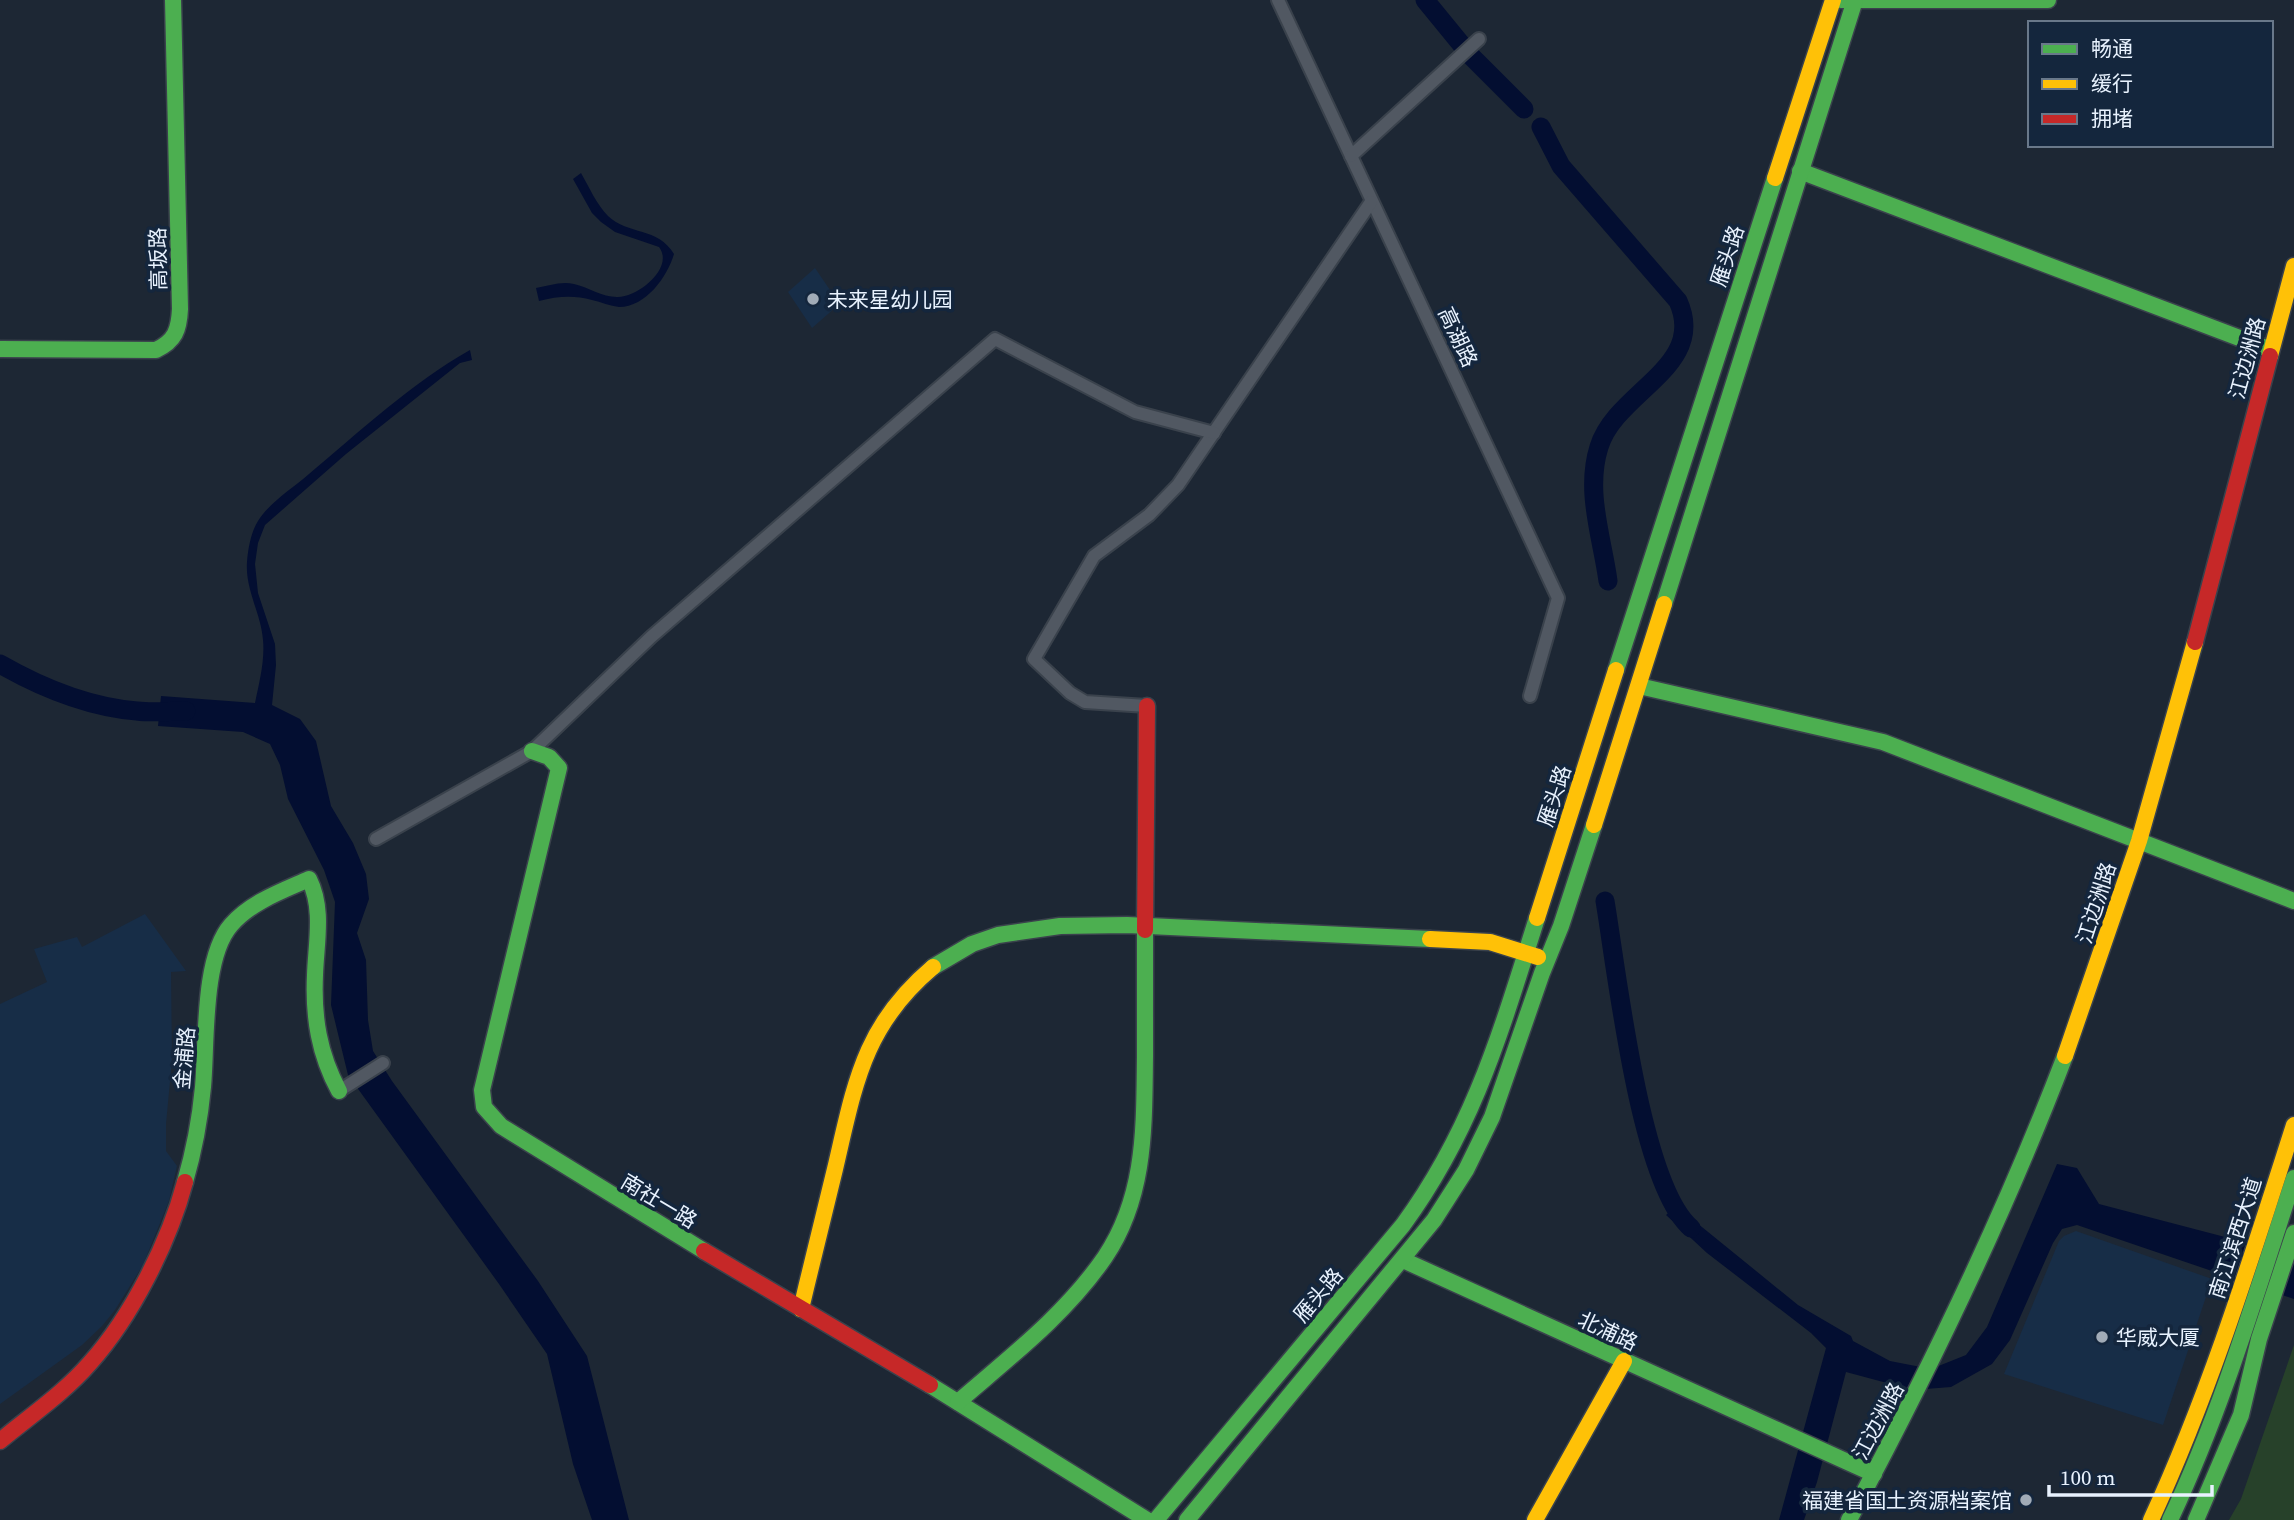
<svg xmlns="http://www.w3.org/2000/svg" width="2294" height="1520" viewBox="0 0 2294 1520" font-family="'Source Serif 4','Noto Sans SC',serif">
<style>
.built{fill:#172d47}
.green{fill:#27412a}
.water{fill:#030e31}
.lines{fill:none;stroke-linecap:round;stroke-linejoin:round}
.river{stroke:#030e31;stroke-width:19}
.street-casing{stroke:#3a424c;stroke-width:16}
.fast-casing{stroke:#3a424c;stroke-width:19}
.slow-casing{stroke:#3a424c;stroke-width:19}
.jam-casing{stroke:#3a424c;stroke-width:19}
.street{stroke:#515862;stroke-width:12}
.fast{stroke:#4caf50;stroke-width:16}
.slow{stroke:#ffc107;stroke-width:16}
.jam{stroke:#c62828;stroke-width:16}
.poi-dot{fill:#a1abb7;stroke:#14263d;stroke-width:2.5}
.labels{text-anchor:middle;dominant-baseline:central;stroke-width:7;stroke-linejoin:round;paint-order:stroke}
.street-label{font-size:21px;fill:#e8f2fe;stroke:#14263d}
.poi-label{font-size:21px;fill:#e8f2fe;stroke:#14263d;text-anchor:start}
</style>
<rect width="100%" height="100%" fill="#1d2734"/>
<g class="built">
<polygon points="815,268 830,290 836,307 812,328 788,292"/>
<polygon points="145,914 186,971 171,972 172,1060 166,1124 166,1151 177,1166 169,1201 143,1265 115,1310 102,1326 82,1345 0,1404 0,1004 47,982 34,949 77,937 82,947"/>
<polygon points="2076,1231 2212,1279 2163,1425 2004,1374 2059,1241 2064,1236"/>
</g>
<polygon class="green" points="2294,1345 2294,1520 2229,1520 2241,1499"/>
<g class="water">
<path d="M581,173C589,187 597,205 608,216C628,235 658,227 674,254C667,277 646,307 619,307C610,306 601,302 592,300C574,295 558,296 539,301L536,288C548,286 561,281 574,284C588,287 602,297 617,297C637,298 675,268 659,247L615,232L601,222L592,213L573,179Z"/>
<path d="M470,350L472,360L460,363L346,454L265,525L258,543L255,564L258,593L275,644L276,665L272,705L300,719L316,741L331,806L353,843L366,874L369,899L357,933L366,960L368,1020L373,1051L392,1081L538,1281L587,1356L629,1520H592L573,1464L547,1354L499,1284L348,1075L331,1005L335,902L324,870L288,799L280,765L270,744L243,732L158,726L161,696L255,703C259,683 265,661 263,640C261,613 245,590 247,562C248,549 251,532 258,521C270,502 293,488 309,474C359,432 413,382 470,350Z"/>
<polygon points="2057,1164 2077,1168 2099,1204 2225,1237 2294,1263 2294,1299 2077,1225 2062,1229 2053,1243 2010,1340 1992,1364 1951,1387 1913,1390 1846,1372 1817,1482 1804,1520 1779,1520 1826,1348 1811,1333 1707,1253 1666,1215 1680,1203 1697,1223 1798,1305 1851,1336 1853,1341 1890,1361 1931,1369 1966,1355 1987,1327"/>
</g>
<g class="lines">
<g class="river">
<polyline points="1425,0 1470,55 1524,109"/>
<path d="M1541,127L1561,166L1678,301C1708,367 1616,391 1599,447C1585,491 1602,537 1608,581"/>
<path d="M0,664C42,688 89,707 137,711C153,713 170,711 186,711"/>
<path d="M1605,901C1617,972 1640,1184 1691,1228"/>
</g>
<defs>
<g id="street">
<polyline points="1278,0 1558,598 1530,696"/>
<polyline points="1351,156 1479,39"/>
<polyline points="1147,706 1085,702 1070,693 1034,659 1094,556 1149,515 1178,485 1371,202"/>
<polyline points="376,839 532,751 651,637 995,339 1135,412 1214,433"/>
<polyline points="339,1091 383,1063"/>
</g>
<g id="fast">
<polyline points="1841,0 2048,0"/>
<polyline points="1800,171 2271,350"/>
<path d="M0,349L156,350C175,341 179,330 180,309L173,0"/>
<polyline points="1664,604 1855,0"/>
<polyline points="1616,670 1775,178"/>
<polyline points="1639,686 1883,742 2294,901"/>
<polyline points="532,751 549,757 559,768 482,1090 484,1107 501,1126 704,1251"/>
<polyline points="933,967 972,944 998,935 1060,926 1127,925 1430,939"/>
<path d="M185,1182C194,1151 200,1119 203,1087C207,1044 202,958 231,925C251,902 282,891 309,879C324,909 316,943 315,975C313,1017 319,1054 339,1091"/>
<polyline points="1403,1260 1874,1474"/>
<polyline points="930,1385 1147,1520"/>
<path d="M958,1402C1010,1357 1066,1314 1105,1257C1146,1196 1144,1127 1145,1057C1145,1015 1145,972 1145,930"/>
<path d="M1156,1520L1403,1225C1474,1128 1501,1031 1537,918"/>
<polyline points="1187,1520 1434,1220 1466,1170 1492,1117 1542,973 1561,926 1594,825"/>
<path d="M1849,1520C1930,1369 2004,1216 2065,1056"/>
<path d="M2170,1520C2222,1410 2256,1294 2294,1178"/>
<polyline points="2196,1520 2241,1415 2259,1339 2294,1233"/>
</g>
<g id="slow">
<polyline points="1775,178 1833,0"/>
<polyline points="2270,356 2294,266"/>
<polyline points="1594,825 1664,604"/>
<polyline points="1537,918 1616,670"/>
<polyline points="1430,939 1490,942 1538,957"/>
<polyline points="2065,1056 2139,841 2195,642"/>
<path d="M801,1309C812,1262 824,1215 835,1169C855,1084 863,1026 933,967"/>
<polyline points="1535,1520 1624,1361"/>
<path d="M2151,1520C2210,1392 2251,1259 2294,1125"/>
</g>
<g id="jam">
<polyline points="2195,642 2270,356"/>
<polyline points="1145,930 1147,706"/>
<polyline points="704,1251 930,1385"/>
<path d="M0,1441C30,1416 64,1393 90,1363C132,1316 169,1242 185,1182"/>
</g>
</defs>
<use href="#street" class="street-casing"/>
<use href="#fast" class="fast-casing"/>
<use href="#slow" class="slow-casing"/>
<use href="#jam" class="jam-casing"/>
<use href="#street" class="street"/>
<use href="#fast" class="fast"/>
<use href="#slow" class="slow"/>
<use href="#jam" class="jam"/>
</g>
<g class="poi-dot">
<circle cx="813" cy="299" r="7"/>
<circle cx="2102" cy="1337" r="7"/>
<circle cx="2026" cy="1500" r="7"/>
</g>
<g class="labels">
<g class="street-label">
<text transform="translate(1727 256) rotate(-72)">雁头路</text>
<text transform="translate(158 259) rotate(-91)">高坂路</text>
<text transform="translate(1458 337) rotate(65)">高湖路</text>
<text transform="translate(2247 358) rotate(-75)">江边洲路</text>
<text transform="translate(1554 796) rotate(-72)">雁头路</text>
<text transform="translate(2096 903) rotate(-72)">江边洲路</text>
<text transform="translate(184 1058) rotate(-85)">金浦路</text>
<text transform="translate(659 1201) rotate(31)">南社一路</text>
<text transform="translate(2235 1238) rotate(-72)">南江滨西大道</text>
<text transform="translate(1318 1295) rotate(-50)">雁头路</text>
<text transform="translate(1608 1331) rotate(25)">北浦路</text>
<text transform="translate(1878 1421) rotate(-62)">江边洲路</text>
</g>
<g class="poi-label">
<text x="827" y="299">未来星幼儿园</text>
<text x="2116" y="1337">华威大厦</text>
<text x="2012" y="1500" text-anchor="end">福建省国土资源档案馆</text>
</g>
</g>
<rect x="2028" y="21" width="245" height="126" fill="#14263d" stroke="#69788a" stroke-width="2"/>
<rect x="2042" y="44" width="35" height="10" fill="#4caf50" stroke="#69788a" stroke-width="2"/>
<text x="2091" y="56" font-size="21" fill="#e8f2fe">畅通</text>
<rect x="2042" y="79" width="35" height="10" fill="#ffc107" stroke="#69788a" stroke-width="2"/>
<text x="2091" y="91" font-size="21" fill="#e8f2fe">缓行</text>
<rect x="2042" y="114" width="35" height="10" fill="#c62828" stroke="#69788a" stroke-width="2"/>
<text x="2091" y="126" font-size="21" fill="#e8f2fe">拥堵</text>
<path d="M2049 1485v10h163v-10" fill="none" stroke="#e8f2fe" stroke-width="3.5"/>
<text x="2060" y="1485" font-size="21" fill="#e8f2fe" stroke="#14263d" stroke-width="5" paint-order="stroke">100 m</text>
</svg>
